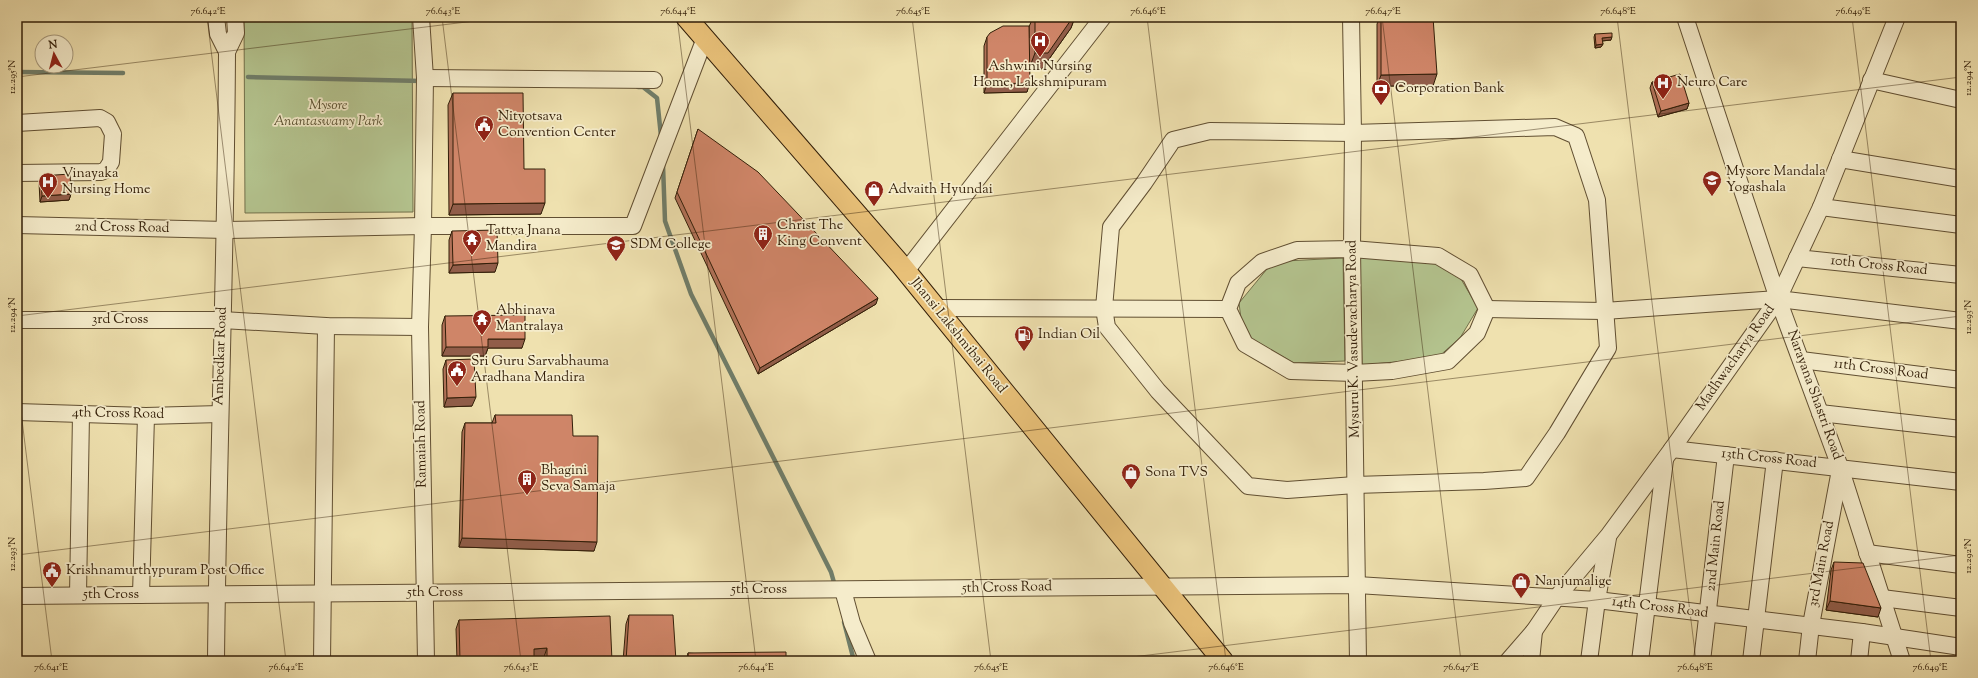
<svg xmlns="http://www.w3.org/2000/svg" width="1978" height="678" viewBox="0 0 1978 678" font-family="'Sorts Mill Goudy',serif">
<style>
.green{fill:#b4c48f;stroke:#73714c}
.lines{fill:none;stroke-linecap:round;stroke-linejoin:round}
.stream{stroke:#707e6a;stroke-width:4.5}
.minor-casing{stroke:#614f32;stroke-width:18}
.major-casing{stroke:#321e08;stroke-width:22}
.minor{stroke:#f5eccb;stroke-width:16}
.major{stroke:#e8c078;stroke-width:20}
.wall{fill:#b27259;stroke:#321e08}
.shaded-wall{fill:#915d49;stroke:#321e08}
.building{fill:#cf8568;stroke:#321e08}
.ticks{fill:none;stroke:#321e08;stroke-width:1;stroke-opacity:0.45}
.labels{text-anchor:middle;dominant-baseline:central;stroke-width:3.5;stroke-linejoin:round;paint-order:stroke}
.poi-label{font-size:14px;fill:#321e08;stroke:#f5eccb;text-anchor:start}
.park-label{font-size:14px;font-style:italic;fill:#595030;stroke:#f5eccb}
.street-label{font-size:14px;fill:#321e08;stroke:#f5eccb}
.neatline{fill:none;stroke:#321e08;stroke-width:1.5}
.ticks-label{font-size:10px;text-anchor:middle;fill:#321e08}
</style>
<rect width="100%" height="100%" fill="#efe1af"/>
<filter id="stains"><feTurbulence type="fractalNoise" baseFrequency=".005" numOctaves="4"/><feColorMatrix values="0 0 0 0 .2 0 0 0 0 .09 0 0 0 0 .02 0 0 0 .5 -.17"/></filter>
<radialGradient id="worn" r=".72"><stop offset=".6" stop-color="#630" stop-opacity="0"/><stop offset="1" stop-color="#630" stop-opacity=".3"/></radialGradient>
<g class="green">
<polygon points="244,17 412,17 413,212 245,213"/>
<polygon points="1360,257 1434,263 1461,279 1478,308 1460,338 1437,358 1362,365"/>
<polygon points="1343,258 1345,361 1294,363 1243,334 1239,303 1267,269 1285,261"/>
</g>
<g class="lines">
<g class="stream">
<polyline points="17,72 123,73"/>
<polyline points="248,77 422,81"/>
<polyline points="638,87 643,87 657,98 661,136"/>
<polyline points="663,165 665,221 691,294 831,572 835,586"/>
<polyline points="844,622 854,661"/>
</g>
<defs>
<g id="minor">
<polyline points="216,17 218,34 227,52"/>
<polyline points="421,17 425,78 423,226 420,327 426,661"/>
<polyline points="1351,17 1353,133 1352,249 1358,661"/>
<polyline points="1685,17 1778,299 1840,467 1902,661"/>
<polyline points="425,78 654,80"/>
<polyline points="1871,80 1961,100"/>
<polyline points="17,123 100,118 107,122 113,134 111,162 106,170 101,172 17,173"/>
<polygon points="1555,127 1576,136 1597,200 1608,348 1557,433 1526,478 1484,481 1355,485 1287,490 1248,486 1158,391 1107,327 1104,308 1111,227 1144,183 1173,140 1210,131 1353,133"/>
<polyline points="1840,159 1961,179"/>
<polyline points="1821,207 1961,225"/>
<polyline points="17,225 226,230 423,226 633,226 705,38"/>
<polygon points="1352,249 1438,256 1470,275 1487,309 1477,333 1448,361 1392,371 1354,373 1291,371 1245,344 1228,309 1238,283 1262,262 1297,250"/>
<polyline points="1797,258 1961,275"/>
<polyline points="906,271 1103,17"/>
<polyline points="935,308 1228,309"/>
<polyline points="1487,309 1604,311 1778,299 1961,321"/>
<polyline points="17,320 222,320 326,326 420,327"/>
<polyline points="1801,360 1961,380"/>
<polyline points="17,412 146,416 220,414"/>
<polyline points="1820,413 1961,429"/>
<polyline points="1672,449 1961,482"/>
<polyline points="1867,553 1961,565"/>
<polyline points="843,590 852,623 868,661"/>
<polyline points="78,595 81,414"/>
<polyline points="141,595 146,416"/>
<polyline points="17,596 1357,585 1597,600 1862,632 1961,647"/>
<polyline points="1882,598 1961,608"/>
<path d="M216,661C218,458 226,255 227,52L236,33L235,17"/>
<polyline points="322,661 326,326"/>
<polyline points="1508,661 1534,631 1557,597 1608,536 1672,449 1778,299 1821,207 1897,17"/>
<polyline points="1531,661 1534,631"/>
<polyline points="1589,661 1597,600 1608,538"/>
<polyline points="1640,661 1665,460"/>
<polyline points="1702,661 1726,455"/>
<polyline points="1751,661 1775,460"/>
<polyline points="1807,661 1811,625 1840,470"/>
<polyline points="1859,661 1862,632"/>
</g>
<polyline id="major" points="686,17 901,265 1223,661"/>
</defs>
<use href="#minor" class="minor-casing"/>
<use href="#major" class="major-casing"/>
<use href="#minor" class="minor"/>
<use href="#major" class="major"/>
</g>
<g class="wall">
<polygon points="1033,17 1075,17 1071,28 1042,69 1030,69 1027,92 984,93 984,46 987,37 1029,38 1029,27"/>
<polygon points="1380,17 1433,17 1433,86 1377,86 1377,24"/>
<polygon points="1595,34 1611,40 1602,41 1603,44 1601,47 1595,48 1594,37"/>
<polygon points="1652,82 1689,103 1687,109 1658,117 1650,88"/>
<polygon points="453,93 524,169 541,214 449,215 448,105"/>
<polygon points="698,129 876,304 758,374 675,198"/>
<polygon points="41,176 71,194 69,200 40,202 39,182"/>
<polygon points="452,231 495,272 449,273 449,240"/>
<polygon points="445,316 522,348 488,348 485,356 442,356 442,325"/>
<polygon points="446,360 472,406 444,407 443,369"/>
<polygon points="495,415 573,436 594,551 459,547 462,432 465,423 492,423"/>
<polygon points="1834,562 1878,617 1826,610 1831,570"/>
<polygon points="629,615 676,661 623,661 626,624"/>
<polygon points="459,620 612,661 544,661 544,657 534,657 534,661 457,661 456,629"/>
<polygon points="688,653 786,661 686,661"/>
</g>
<g class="shaded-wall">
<polygon points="1073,17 1075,17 1071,28 1042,69 1029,69 1035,53"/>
<polygon points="1612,37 1611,40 1601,41 1602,38"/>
<polygon points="1603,44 1601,47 1595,48 1596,45"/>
<polygon points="1437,74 1433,86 1377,86 1381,75"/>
<polygon points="1030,83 1027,92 984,93 987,84"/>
<polygon points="1689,103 1687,109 1658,117 1661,111"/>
<polygon points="71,194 69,200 40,202 42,196"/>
<polygon points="545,203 541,214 449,215 453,204"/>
<polygon points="498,263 495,272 449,273 453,265"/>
<polygon points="878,298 876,304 758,374 760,368"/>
<polygon points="488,339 525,339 522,348 488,348 485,356 442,356 446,347"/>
<polygon points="476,397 472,406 444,407 447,398"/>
<polygon points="462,538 597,542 594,551 459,547"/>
<polygon points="1830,601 1881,608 1878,617 1826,610"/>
<polygon points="547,648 544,657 531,657 534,649"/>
</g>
<g class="building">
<polygon points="1035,17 1073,17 1048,53 1035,53"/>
<polygon points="1381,17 1433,17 1437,74 1381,75"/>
<polygon points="1003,26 1029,26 1030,83 987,84 987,37 990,33"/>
<polygon points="1612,33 1612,37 1602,38 1603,44 1596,45 1595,34"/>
<polygon points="1680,74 1689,103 1661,111 1652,82"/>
<polygon points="453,93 523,93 524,169 545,169 545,203 453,204"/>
<polygon points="698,129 758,172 878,298 760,368 677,192"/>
<polygon points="70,174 71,194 42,196 41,176"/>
<polygon points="497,230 498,263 453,265 452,231"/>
<polygon points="525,315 525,339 488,339 488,347 446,347 445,316"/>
<polygon points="474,359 476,397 447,398 446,360"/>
<polygon points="495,415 572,415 573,436 598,436 597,542 462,538 465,423 496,423"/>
<polygon points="1834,562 1863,563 1881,608 1830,601"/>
<polygon points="629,615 673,615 676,661 626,661"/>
<polygon points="610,616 612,661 547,661 547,648 534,649 534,661 460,661 459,620"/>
<polygon points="786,652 786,661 689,661 688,653"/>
</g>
<path class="ticks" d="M207,17L286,661M442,17L521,661M677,17L756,661M912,17L991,661M1147,17L1226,661M1382,17L1461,661M1617,17L1696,661M1852,17L1931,661M17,77L507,17M17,316L1961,77M17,380L52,661M17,555L1961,316M1100,661L1961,555"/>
<defs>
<symbol id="hospital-pin" viewBox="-11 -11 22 30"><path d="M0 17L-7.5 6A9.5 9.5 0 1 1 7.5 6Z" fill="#8f2418" stroke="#f5eccb"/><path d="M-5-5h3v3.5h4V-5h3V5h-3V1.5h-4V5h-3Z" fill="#fff"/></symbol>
<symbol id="bank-pin" viewBox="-11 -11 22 30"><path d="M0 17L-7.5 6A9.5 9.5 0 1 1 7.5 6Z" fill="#8f2418" stroke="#f5eccb"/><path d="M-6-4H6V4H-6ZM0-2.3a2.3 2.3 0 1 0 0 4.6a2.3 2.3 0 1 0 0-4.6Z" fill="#fff"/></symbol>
<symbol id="civic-pin" viewBox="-11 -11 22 30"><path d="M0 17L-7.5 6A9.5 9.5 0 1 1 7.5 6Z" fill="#8f2418" stroke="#f5eccb"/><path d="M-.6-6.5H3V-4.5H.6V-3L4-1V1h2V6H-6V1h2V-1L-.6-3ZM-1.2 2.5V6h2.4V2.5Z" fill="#fff"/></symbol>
<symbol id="school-pin" viewBox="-11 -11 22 30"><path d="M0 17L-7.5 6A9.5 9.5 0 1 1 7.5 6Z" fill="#8f2418" stroke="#f5eccb"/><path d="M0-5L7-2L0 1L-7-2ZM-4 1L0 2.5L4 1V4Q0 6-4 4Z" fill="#fff"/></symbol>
<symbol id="shop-pin" viewBox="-11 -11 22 30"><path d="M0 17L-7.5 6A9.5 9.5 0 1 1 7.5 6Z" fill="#8f2418" stroke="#f5eccb"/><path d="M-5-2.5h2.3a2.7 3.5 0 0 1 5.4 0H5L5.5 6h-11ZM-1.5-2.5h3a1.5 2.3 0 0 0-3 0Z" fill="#fff"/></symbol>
<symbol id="building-pin" viewBox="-11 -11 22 30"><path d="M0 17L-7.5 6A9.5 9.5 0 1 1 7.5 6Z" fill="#8f2418" stroke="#f5eccb"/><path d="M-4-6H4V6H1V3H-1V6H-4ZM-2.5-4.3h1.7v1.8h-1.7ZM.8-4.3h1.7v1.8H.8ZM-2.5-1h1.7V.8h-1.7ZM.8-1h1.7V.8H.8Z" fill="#fff"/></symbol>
<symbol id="temple-pin" viewBox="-11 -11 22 30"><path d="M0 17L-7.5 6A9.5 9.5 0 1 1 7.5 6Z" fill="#8f2418" stroke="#f5eccb"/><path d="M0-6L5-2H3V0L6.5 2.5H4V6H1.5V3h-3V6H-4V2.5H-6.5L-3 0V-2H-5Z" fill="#fff"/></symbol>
<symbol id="university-pin" viewBox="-11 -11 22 30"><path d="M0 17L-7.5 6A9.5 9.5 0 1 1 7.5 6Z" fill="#8f2418" stroke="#f5eccb"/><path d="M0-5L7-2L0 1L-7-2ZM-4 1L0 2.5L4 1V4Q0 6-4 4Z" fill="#fff"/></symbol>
<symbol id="fuel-pin" viewBox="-11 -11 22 30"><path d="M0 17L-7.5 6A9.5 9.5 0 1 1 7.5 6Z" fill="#8f2418" stroke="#f5eccb"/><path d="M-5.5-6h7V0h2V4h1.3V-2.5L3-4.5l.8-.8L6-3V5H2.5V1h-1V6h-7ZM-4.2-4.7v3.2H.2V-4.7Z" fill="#fff"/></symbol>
</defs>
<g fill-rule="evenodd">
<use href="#hospital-pin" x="1029" y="30" width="22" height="30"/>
<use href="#hospital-pin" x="1652" y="72" width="22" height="30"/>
<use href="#bank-pin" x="1370" y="78" width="22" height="30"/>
<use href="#civic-pin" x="473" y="114" width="22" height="30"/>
<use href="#school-pin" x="1701" y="169" width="22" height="30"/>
<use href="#hospital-pin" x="37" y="171" width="22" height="30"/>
<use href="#shop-pin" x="863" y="179" width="22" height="30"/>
<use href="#building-pin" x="752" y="223" width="22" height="30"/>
<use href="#temple-pin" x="461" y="228" width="22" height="30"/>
<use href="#university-pin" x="605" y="234" width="22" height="30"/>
<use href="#temple-pin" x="471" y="308" width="22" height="30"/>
<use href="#fuel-pin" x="1013" y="324" width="22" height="30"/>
<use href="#civic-pin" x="446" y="359" width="22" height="30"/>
<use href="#shop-pin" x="1120" y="462" width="22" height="30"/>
<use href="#building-pin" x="516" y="468" width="22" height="30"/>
<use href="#civic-pin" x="41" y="560" width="22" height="30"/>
<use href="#shop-pin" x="1510" y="571" width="22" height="30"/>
</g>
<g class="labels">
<g class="poi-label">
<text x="1040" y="67" text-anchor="middle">Ashwini Nursing<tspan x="1040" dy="16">Home, Lakshmipuram</tspan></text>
<text x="1677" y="83">Neuro Care</text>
<text x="1395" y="89">Corporation Bank</text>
<text x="498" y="117">Nityotsava<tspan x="498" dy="16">Convention Center</tspan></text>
<text x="1726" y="172">Mysore Mandala<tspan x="1726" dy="16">Yogashala</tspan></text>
<text x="62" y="174">Vinayaka<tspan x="62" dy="16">Nursing Home</tspan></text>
<text x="888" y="190">Advaith Hyundai</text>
<text x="777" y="226">Christ The<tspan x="777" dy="16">King Convent</tspan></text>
<text x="486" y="231">Tattva Jnana<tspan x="486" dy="16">Mandira</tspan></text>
<text x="630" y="245">SDM College</text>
<text x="496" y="311">Abhinava<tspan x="496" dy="16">Mantralaya</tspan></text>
<text x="1038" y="335">Indian Oil</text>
<text x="471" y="362">Sri Guru Sarvabhauma<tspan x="471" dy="16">Aradhana Mandira</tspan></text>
<text x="541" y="471">Bhagini<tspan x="541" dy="16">Seva Samaja</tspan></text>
<text x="1145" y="473">Sona TVS</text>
<text x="66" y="571">Krishnamurthypuram Post Office</text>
<text x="1535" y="582">Nanjumalige</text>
</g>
<g class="park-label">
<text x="328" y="106">Mysore<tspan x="328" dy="16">Anantaswamy Park</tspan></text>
</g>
<g class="street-label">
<text transform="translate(122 228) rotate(1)">2nd Cross Road</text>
<text transform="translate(1879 266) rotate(6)">10th Cross Road</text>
<text x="120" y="320">3rd Cross</text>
<text transform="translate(958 336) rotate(51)">Jhansi Lakshmibai Road</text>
<text transform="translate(1354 339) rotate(-91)">Mysuru K. Vasudevacharya Road</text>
<text transform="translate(221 356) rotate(-88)">Ambedkar Road</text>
<text transform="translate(1736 358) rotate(-55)">Madhwacharya Road</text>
<text transform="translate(1881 370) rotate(7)">11th Cross Road</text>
<text transform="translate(1814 395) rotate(70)">Narayana Shastri Road</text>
<text transform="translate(118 414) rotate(1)">4th Cross Road</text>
<text transform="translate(422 444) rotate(-91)">Ramaiah Road</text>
<text transform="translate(1769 459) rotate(6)">13th Cross Road</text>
<text transform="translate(1716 546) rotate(-84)">2nd Main Road</text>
<text transform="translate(1822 564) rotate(-79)">3rd Main Road</text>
<text transform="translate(1007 588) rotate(-1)">5th Cross Road</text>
<text x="759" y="590">5th Cross</text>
<text x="435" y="593">5th Cross</text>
<text x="111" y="595">5th Cross</text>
<text transform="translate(1660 608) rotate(7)">14th Cross Road</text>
</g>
</g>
<rect width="1978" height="678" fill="none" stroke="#efe1af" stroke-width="44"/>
<g transform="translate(54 54) rotate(353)"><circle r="19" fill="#f5eccb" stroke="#a79a7d"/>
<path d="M0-3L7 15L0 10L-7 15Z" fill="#8f2418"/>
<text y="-6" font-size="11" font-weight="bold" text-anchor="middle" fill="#321e08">N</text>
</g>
<rect x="22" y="22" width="1934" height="634" class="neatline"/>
<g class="ticks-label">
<text x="208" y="14">76.642°E</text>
<text x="443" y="14">76.643°E</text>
<text x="678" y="14">76.644°E</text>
<text x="913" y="14">76.645°E</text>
<text x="1148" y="14">76.646°E</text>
<text x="1383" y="14">76.647°E</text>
<text x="1618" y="14">76.648°E</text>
<text x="1853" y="14">76.649°E</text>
<text transform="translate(11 77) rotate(-90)" y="4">12.295°N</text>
<text transform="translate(1967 78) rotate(-90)" y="4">12.294°N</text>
<text transform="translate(11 315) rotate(-90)" y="4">12.294°N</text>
<text transform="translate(1967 317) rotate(-90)" y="4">12.293°N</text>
<text transform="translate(11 554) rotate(-90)" y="4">12.293°N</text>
<text transform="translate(1967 556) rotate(-90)" y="4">12.292°N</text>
<text x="51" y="670">76.641°E</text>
<text x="286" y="670">76.642°E</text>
<text x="521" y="670">76.643°E</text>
<text x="756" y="670">76.644°E</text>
<text x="991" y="670">76.645°E</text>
<text x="1226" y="670">76.646°E</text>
<text x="1461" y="670">76.647°E</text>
<text x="1695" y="670">76.648°E</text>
<text x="1930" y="670">76.649°E</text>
</g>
<rect width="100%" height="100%" filter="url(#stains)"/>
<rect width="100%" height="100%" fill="url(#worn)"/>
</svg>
